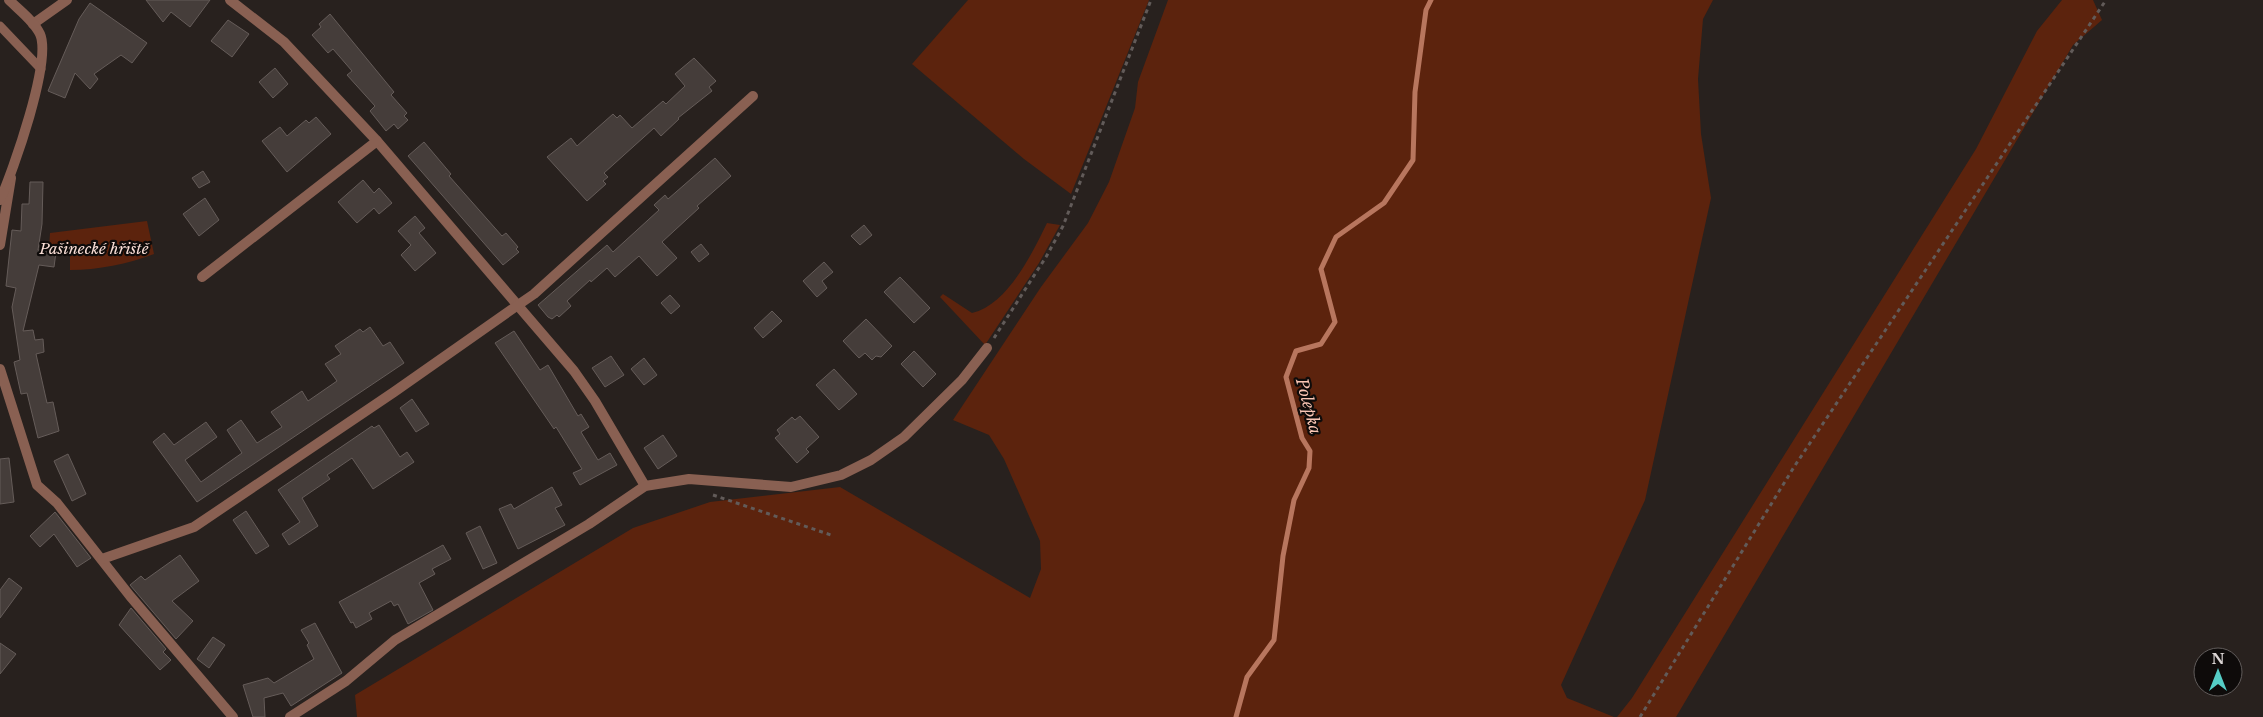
<svg xmlns="http://www.w3.org/2000/svg" width="2263" height="717" viewBox="0 0 2263 717" font-family="'Libre Baskerville',serif">
<style>
.green{fill:#5c230d}
.lines{fill:none;stroke-linecap:round;stroke-linejoin:round}
.stream{stroke:#b8765e;stroke-width:5}
.building{fill:#453d3a;stroke:#655c59}
.path{stroke:#625b59;stroke-width:3;stroke-dasharray:4 4;stroke-linecap:butt}
.service{stroke:#896052;stroke-width:9}
.minor{stroke:#896052;stroke-width:10}
.tertiary{stroke:#896052;stroke-width:10}
.labels{text-anchor:middle;dominant-baseline:central;stroke-width:4.5;stroke-linejoin:round;paint-order:stroke}
.park-label{font-size:15px;font-style:italic;fill:#f8ddd5;stroke:#0e0b0a}
.water-label{font-size:16px;font-style:italic;fill:#fac6b5;stroke:#0e0b0a}
</style>
<rect width="100%" height="100%" fill="#28211e"/>
<g class="green">
<polygon points="968,0 1149,0 1071,194 1024,159 912,64"/>
<polygon points="1168,0 1713,0 1703,19 1698,79 1701,134 1711,198 1645,500 1561,685 1567,698 1614,717 357,717 355,695 633,528 710,502 840,487 1030,598 1041,569 1040,541 1004,459 989,435 953,420 1041,287 1088,223 1109,182 1135,108 1138,82"/>
<polygon points="2062,0 2093,0 2102,20 2073,45 1676,717 1617,717 1632,698 1976,149 2037,31"/>
<path d="M147,221L154,254C128,264 98,270 70,270V251L49,248L50,233Z"/>
<path d="M1047,223L1060,225L1039,263L985,345L940,297L943,294L972,313C1007,305 1032,254 1047,223Z"/>
</g>
<g class="lines">
<polyline class="stream" points="1236,717 1247,677 1274,640 1283,556 1294,500 1309,468 1310,451 1302,438 1286,377 1296,351 1321,344 1335,322 1321,269 1336,237 1384,203 1413,160 1415,92 1426,10 1431,0"/>
</g>
<g class="building">
<polygon points="146,0 210,0 190,27 171,12 163,22"/>
<polygon points="90,3 147,43 132,63 121,55 94,74 98,79 90,89 75,73 65,98 48,91 79,19"/>
<polygon points="330,14 394,92 391,95 407,113 404,116 408,120 398,129 394,124 386,131 370,111 375,106 347,75 352,71 333,49 328,53 312,35 321,27 319,24"/>
<polygon points="228,20 249,34 232,57 211,41"/>
<polygon points="694,58 716,81 709,87 712,91 678,118 679,119 661,136 654,128 604,173 608,177 603,181 606,184 587,201 547,157 571,138 577,146 613,114 617,118 620,115 632,128 663,101 666,104 685,86 675,74"/>
<polygon points="275,68 288,84 273,98 259,82"/>
<polygon points="316,117 331,134 287,172 262,141 280,127 287,136 306,120 309,123"/>
<polygon points="424,142 451,174 449,176 502,236 506,233 518,247 516,249 519,252 503,265 408,156"/>
<polygon points="715,158 731,176 697,206 699,208 662,242 677,258 657,276 639,256 615,277 607,268 591,282 590,280 567,301 571,306 559,317 557,315 552,319 548,317 538,305 607,245 613,252 659,210 654,205 665,195 668,199"/>
<polygon points="203,171 210,182 199,188 192,178"/>
<polygon points="363,180 374,193 379,188 392,203 379,214 374,208 357,223 338,202"/>
<polygon points="30,182 43,182 42,224 38,250 56,252 54,267 39,265 23,331 33,330 35,340 43,339 44,352 36,354 47,403 53,402 59,431 38,438 27,393 21,394 14,362 20,360 12,307 16,288 6,286 12,230 21,231 22,204 29,204"/>
<polygon points="205,198 219,220 199,236 183,214"/>
<polygon points="415,216 425,228 419,233 436,253 415,271 401,255 411,245 398,231"/>
<polygon points="864,225 872,235 860,245 851,236"/>
<polygon points="701,244 709,254 699,262 691,252"/>
<polygon points="824,262 833,272 822,281 827,288 817,297 803,281"/>
<polygon points="900,277 930,308 914,323 884,292"/>
<polygon points="670,295 680,306 671,314 661,303"/>
<polygon points="772,311 782,321 763,338 754,328"/>
<polygon points="866,319 892,346 881,357 876,356 872,360 865,353 859,358 843,341"/>
<polygon points="370,327 383,346 390,342 404,363 197,502 153,442 164,433 174,445 206,422 217,437 185,460 201,482 242,453 227,430 241,420 257,443 282,427 271,412 302,391 308,401 337,381 325,364 341,354 335,346 360,329 363,332"/>
<polygon points="514,331 540,370 548,365 578,416 581,414 589,427 581,432 598,460 610,453 617,465 580,485 573,473 582,469 556,427 554,429 495,343"/>
<polygon points="914,351 936,374 923,387 901,364"/>
<polygon points="611,356 624,375 605,387 592,368"/>
<polygon points="644,358 657,375 644,385 631,369"/>
<polygon points="834,369 857,394 839,410 816,385"/>
<polygon points="412,399 429,424 416,432 400,408"/>
<polygon points="800,416 819,437 806,449 809,452 797,463 775,438 780,434 777,430 792,417 795,420"/>
<polygon points="379,425 400,457 407,452 414,462 373,489 352,458 327,475 330,479 302,498 318,526 289,545 282,534 300,522 278,490 372,426 374,428"/>
<polygon points="663,435 677,456 658,469 644,448"/>
<polygon points="68,454 86,494 72,501 54,461"/>
<polygon points="9,458 14,502 0,504 0,459"/>
<polygon points="552,487 562,505 555,508 565,525 518,549 499,509 511,504 514,509"/>
<polygon points="246,511 269,546 256,554 233,520"/>
<polygon points="55,512 91,558 77,567 54,534 40,547 30,536"/>
<polygon points="480,526 497,563 483,569 466,533"/>
<polygon points="443,545 451,559 432,569 435,574 419,583 433,610 408,624 398,604 394,606 391,601 369,613 372,619 356,628 353,622 351,623 339,602"/>
<polygon points="180,555 199,581 172,601 193,621 176,639 130,585 141,576 145,580"/>
<polygon points="9,578 22,588 0,618 0,590"/>
<polygon points="131,608 166,649 163,652 171,660 160,670 119,625"/>
<polygon points="315,623 342,673 291,706 283,693 264,698 265,717 253,717 243,685 268,678 274,683 314,659 307,645 309,643 301,630"/>
<polygon points="213,637 225,645 209,668 197,659"/>
<polygon points="0,643 16,654 0,674"/>
</g>
<g class="lines">
<g class="path">
<polyline points="994,338 1046,257 1063,226 1151,0"/>
<polyline points="713,495 831,535"/>
<polyline points="1640,717 1794,467 2106,0"/>
</g>
<polyline class="service" points="0,26 41,69"/>
<g class="minor">
<polyline points="230,0 284,42 377,141 574,371 595,401 645,486"/>
<polyline points="33,24 67,0"/>
<polyline points="0,245 11,178"/>
<polyline points="202,277 377,141"/>
<polyline points="0,369 37,485 57,503 130,596 233,717"/>
<polyline points="102,559 194,527 394,392 518,305 534,294 753,96"/>
<polyline points="290,717 346,681 395,640 589,524 645,486 689,479 791,487 841,475 871,460 904,437 962,380 987,348"/>
</g>
<path class="tertiary" d="M0,200C13,171 52,61 40,34C34,21 19,10 9,0"/>
</g>
<g class="labels">
<g class="park-label">
<text x="94" y="248">Pašinecké hřiště</text>
</g>
<g class="water-label">
<text transform="translate(1309 406) rotate(75)">Polepka</text>
</g>
</g>
<g transform="translate(2218 672)"><circle r="24" fill="#0e0b0a" stroke="#605b5a"/>
<path d="M0-4L9 19L0 12L-9 19Z" fill="#55cdc6"/>
<text y="-8" font-size="14" font-weight="bold" text-anchor="middle" fill="#dad4d3">N</text>
</g>
</svg>
